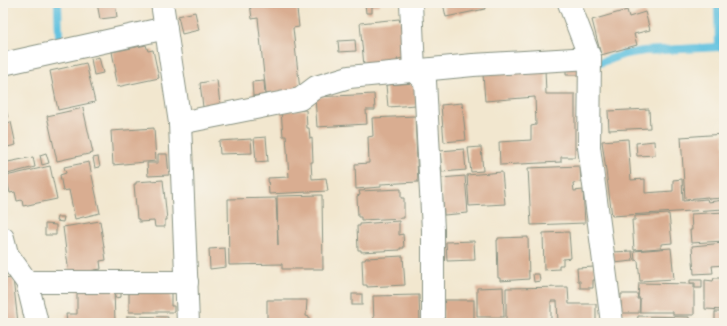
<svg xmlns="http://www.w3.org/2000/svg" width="727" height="326" viewBox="0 0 727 326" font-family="Pangolin,sans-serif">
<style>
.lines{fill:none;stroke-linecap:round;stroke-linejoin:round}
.stream{stroke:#62c2e0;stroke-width:8}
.building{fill:#d9ad91}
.street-casing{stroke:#889282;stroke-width:24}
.street{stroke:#fff;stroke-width:22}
</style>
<rect width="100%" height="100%" fill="#f7f3e8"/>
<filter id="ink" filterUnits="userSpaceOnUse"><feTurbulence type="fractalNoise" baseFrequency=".025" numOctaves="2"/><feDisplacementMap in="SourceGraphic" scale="8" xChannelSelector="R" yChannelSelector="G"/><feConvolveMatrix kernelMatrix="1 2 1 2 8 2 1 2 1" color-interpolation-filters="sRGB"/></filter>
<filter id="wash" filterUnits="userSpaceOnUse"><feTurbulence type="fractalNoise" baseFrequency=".012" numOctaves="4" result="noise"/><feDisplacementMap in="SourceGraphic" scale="16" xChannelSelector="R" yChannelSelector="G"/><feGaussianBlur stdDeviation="0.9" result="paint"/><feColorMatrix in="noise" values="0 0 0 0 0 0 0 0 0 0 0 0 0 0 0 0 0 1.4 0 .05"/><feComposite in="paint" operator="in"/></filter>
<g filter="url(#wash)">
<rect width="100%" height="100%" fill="#f2e7cf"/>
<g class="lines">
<g class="stream">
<polyline points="58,3 59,39"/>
<polyline points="599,63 625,54 644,51 719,47 718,3"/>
</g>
</g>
<g id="blocks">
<g class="building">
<polygon points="97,3 115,3 117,17 100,19"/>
<polygon points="250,3 309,3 309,8 297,9 299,27 293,28 300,90 266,94 258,18 252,19"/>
<polygon points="365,3 380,3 380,5 372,6 372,13 366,13"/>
<polygon points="443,3 484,3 485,9 446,17"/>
<polygon points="497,3 507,3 507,4 497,6"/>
<polygon points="627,10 629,17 645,12 650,30 634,34 637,45 601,55 592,20"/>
<polygon points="195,12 199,30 182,34 178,16"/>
<polygon points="399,19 400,22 403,22 406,58 397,59 398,62 364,66 360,23"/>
<polygon points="355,40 356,51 339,52 338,41"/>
<polygon points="146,45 148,51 153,50 159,78 117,87 114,72 116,72 112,52"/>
<polygon points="99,57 103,73 94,75 91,59"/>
<polygon points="86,63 95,102 58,110 50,71"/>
<polygon points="566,65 580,66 580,75 566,75"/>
<polygon points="545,69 546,94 575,94 575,157 561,157 561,162 500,165 499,142 531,140 531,126 536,125 535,97 485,101 483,74"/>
<polygon points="217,80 220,104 203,107 200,83"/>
<polygon points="264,81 265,95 253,96 252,82"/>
<polygon points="415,83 416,105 388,107 386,85"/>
<polygon points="374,94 375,110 366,110 367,124 317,127 315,97"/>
<polygon points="3,102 4,102 8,118 3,119"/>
<polygon points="462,103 466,140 444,142 441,105"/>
<polygon points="83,108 93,153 57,161 47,116"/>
<polygon points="649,109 650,128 609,130 608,111"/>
<polygon points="306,110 307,128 309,128 310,139 312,138 313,162 311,162 312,179 326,178 328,191 269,194 268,178 289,177 286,136 283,136 281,111"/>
<polygon points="415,116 418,182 381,184 381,187 356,189 355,164 369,163 368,137 373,136 372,118"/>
<polygon points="11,122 16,145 3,148 3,124"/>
<polygon points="154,128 156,161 113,165 111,131"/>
<polygon points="724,134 724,198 709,199 708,197 685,199 681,137"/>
<polygon points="266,137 268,161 256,162 254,138"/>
<polygon points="251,139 252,153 220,154 219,141"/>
<polygon points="628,139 631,180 645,179 645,193 673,191 673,180 682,179 683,201 707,199 708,202 724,200 724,209 612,216 602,141"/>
<polygon points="654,141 655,155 637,156 636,143"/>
<polygon points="481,147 483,171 471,172 468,148"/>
<polygon points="464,149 466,170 442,172 440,151"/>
<polygon points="46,153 49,163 42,165 40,155"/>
<polygon points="158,154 167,154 169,175 148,176 147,163 158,163"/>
<polygon points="33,157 35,167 3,175 3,163"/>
<polygon points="98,157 100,167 95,168 93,158"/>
<polygon points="89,162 100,213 75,219 69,190 63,191 60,175 66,173 64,167"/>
<polygon points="50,166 57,199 23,206 22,200 17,201 15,192 10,193 6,176"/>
<polygon points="580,166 581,182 573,183 574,191 583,190 585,223 531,225 528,168"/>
<polygon points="502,172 505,204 469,206 467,175"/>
<polygon points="465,176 468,213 444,215 441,178"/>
<polygon points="163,180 167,220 165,220 165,227 155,227 154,221 139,222 139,219 137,219 134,184 136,184 136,182"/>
<polygon points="401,189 401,198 404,198 404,218 361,220 361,217 358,217 357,196 360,195 359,191"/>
<polygon points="322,195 323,269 282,269 282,264 229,265 228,199 276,198 278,245 277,196"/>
<polygon points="724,212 724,241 691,243 690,230 692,230 691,214"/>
<polygon points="669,214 672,243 661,244 661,248 634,250 632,220 635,220 635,216"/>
<polygon points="57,217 64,217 63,222 56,221"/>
<polygon points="100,221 106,260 100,261 101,269 69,274 63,227"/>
<polygon points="399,221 399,235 403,234 404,248 400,248 400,250 361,252 361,250 358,250 357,226 360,226 360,224"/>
<polygon points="45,224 56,225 56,235 45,235"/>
<polygon points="569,232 571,258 563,259 563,265 559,265 559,269 544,270 543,233"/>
<polygon points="528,237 529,279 500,281 500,278 498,278 497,240 498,240 498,238"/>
<polygon points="474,241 475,260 447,261 446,242"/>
<polygon points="724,243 724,265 712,266 713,273 694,274 692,246"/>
<polygon points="225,248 226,267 210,269 209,249"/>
<polygon points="671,248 674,279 640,281 638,261 635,260 634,251"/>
<polygon points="632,251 633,261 614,263 613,252"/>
<polygon points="403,256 405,285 367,287 367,285 363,285 362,260 365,260 366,258"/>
<polygon points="594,267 595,280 593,280 593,288 580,288 580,281 578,281 577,268"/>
<polygon points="533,274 539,274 540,281 534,282"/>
<polygon points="13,278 18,323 3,323 3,279"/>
<polygon points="714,278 724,278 724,310 705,309 705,280 713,281"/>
<polygon points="690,280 702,280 702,288 695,288 695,283 690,283"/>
<polygon points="639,283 694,284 694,315 673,315 673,312 640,312 640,298 638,298"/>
<polygon points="114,287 115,323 67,323 66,314 77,314 77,288"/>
<polygon points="503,287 504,317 477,317 477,288"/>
<polygon points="568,287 569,304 596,304 596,323 558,323 557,301 551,301 551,319 506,320 506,288"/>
<polygon points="129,288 171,291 171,306 174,306 174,312 129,312"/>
<polygon points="115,290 121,290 121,297 115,298"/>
<rect x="352" y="294" width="10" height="11"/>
<polygon points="621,294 638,294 637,299 640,299 639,313 621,313"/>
<polygon points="419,295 420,323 374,323 373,296"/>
<polygon points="267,300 307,300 306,316 309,317 309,323 267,323"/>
<rect x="443" y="300" width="31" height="23"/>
<rect x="715" y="312" width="9" height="11"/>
<polygon points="127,316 168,317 167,323 127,323"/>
<polygon points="638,316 689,317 689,323 637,323"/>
</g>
</g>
</g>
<g filter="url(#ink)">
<use href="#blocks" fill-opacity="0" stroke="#889282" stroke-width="1"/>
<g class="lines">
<defs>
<g id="street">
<polyline points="162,3 180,123 188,323"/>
<polyline points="411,3 414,70 425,81 433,230 433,323"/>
<polyline points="569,3 590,58 589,147 612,323"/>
<polyline points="3,64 166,28"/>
<polyline points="180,123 300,99 316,87 349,77 473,65 590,58"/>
<polyline points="3,238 7,254 27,282 37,323"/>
<polyline points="27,282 187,282"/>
</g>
</defs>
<use href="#street" class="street-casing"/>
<use href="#street" class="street"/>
</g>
</g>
<rect width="727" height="326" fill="none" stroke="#f7f3e8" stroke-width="16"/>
</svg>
